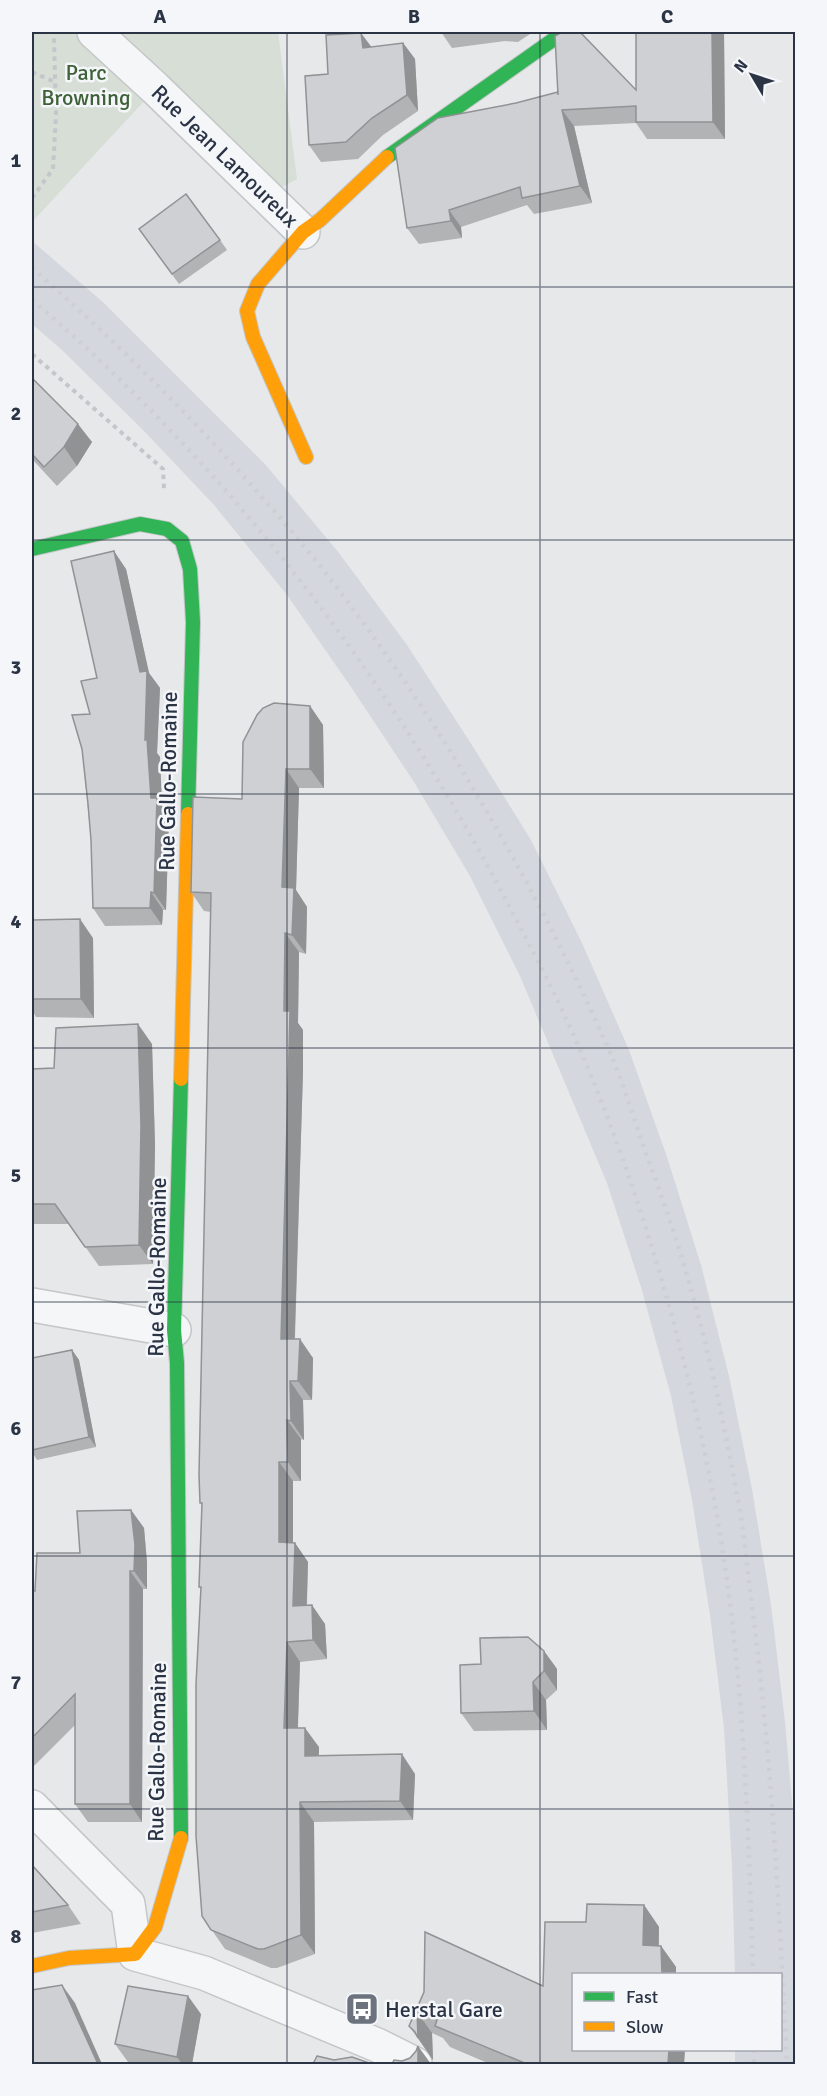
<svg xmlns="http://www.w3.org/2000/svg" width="827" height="2096" viewBox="0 0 827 2096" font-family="Signika,sans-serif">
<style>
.built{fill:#d4d7dd}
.green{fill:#d6ded6}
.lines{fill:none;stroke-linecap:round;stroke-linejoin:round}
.street-casing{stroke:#c4c6c8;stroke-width:36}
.fast-casing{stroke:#c4c6c8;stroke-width:16}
.slow-casing{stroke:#c4c6c8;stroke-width:16}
.path{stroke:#c5c6ca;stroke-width:4;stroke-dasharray:4.5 4.5;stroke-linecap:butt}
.street{stroke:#f5f6f7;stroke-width:33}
.fast{stroke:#30b455;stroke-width:14}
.slow{stroke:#ff9f0a;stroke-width:14}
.rail{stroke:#cecfd2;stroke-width:4.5;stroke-dasharray:3 6;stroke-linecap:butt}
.wall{fill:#b1b3b5}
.shaded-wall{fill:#909294}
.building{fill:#ced0d3;stroke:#909294;stroke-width:1.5}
.grid{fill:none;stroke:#2b3445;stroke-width:1.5;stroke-opacity:0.55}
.labels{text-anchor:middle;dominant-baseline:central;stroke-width:5;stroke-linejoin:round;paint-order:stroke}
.park-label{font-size:22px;fill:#3f6138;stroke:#f4f6f9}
.street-label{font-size:22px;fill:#2b3445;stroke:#f4f6f9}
.poi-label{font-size:22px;fill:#2b3445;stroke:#f4f6f9;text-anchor:start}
.neatline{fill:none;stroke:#2b3445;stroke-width:2}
.grid-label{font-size:20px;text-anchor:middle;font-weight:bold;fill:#2b3445}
</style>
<rect width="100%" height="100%" fill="#e6e8ea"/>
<polygon class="built" points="32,241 104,303 265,464 339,553 407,645 470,742 531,840 582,943 629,1050 667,1157 701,1265 729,1376 752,1489 771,1605 785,1722 795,1836 795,2064 735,2064 735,2050 780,2050 780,1974 735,1974 732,1866 724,1728 710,1615 692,1500 671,1396 641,1287 607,1183 520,976 470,876 414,782 351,687 287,595 214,505 145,432 62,350 32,324"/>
<polygon class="green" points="32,32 278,32 297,179 271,193 161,83 32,222"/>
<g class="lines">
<defs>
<g id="street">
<polyline points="94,32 155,88 303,232"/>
<polyline points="32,1305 174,1330"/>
<polyline points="32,1807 128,1904 135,1954 204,1973 377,2045 415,2064"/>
</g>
<g id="fast">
<polyline points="387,157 564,32"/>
<polyline points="32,549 140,524 167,529 182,541 190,569 193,622 188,814"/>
<polyline points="181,1079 174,1330 177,1363 181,1838"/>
</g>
<g id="slow">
<polyline points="306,457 253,337 247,311 258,284 303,232 320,220 387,157"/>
<polyline points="181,1079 188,814"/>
<polyline points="32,1966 69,1958 135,1954 155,1927 181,1838"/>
</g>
</defs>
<use href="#street" class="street-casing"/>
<use href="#fast" class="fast-casing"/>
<use href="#slow" class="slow-casing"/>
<g class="path">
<polyline points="32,72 55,82"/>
<polyline points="32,198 53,169 56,114 54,38"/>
<polyline points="32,354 163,469 164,489"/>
</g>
<use href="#street" class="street"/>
<use href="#fast" class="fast"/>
<use href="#slow" class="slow"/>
<g class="rail">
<path d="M32,268C136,359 233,458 320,566C437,714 533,880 610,1052C623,1083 633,1116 644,1148C659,1189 674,1230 686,1272C707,1343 723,1417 736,1490C743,1523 746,1557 750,1590C771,1747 779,1906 787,2064"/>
<path d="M32,300C234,471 397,688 518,923C543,970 567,1018 588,1068C644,1205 685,1348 713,1494C743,1652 748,1814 753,1974"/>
<polyline points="754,2050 754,2064"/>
</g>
</g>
<g class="wall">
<polygon points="441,32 533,32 518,42 505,41 452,48"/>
<polygon points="724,32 725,139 647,139 636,123 574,126 592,203 534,214 527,205 461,227 462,238 419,244 407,228 395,148 636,90"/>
<polygon points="403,43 415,59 418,111 383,135 358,159 321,162 309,145 372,47"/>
<polygon points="139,229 220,240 227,250 179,284"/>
<polygon points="32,378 92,442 77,466 57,486 32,459"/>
<polygon points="126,569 149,673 160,688 157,753 160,757 162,806 169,816 166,910 163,910 162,925 105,926 93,908 91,840 82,749 97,678"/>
<polygon points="310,706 323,725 324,788 299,788 296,890 307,907 306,954 299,952 298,1023 303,1030 303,1071 295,1339 313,1358 312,1400 303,1400 304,1440 301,1439 301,1481 293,1481 293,1543 295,1543 308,1562 307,1605 325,1624 327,1659 300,1662 298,1728 319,1747 319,1756 415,1774 413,1820 314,1822 315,1954 277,1968 271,1968 225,1949 202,1916 201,1589 199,1587 202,1505 200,1503 211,912 204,911 191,892 242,799"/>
<polygon points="32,920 93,938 94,1018 36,1017 32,1010"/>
<polygon points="152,1044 155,1145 153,1264 99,1266 69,1224 32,1224 32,1069 54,1068"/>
<polygon points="72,1350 79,1360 96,1447 37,1460 32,1452 32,1358"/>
<polygon points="131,1510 144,1528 147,1563 147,1589 143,1589 142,1822 88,1822 75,1804 75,1725 32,1768 32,1590 35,1591"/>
<polygon points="544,1651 557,1669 557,1690 546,1700 547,1730 474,1731 461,1713 481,1664"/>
<polygon points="32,1865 68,1905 81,1924 32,1933"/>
<polygon points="644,1905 659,1927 659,1946 661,1946 676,1967 676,1974 573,1974 573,2049 685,2049 684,2064 490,2064 450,2047 443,2038 432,2033 433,2060 409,2026 424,1992 543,1986 586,1922"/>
<polygon points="201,2014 192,2064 139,2064 128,2062 115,2044"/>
</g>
<g class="shaded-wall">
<polygon points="712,32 724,32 725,139 713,122"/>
<polygon points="361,33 373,49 363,48"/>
<polygon points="403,43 415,59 418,111 407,95"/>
<polygon points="562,110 574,126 592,203 580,186"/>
<polygon points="449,210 461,227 462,238 451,221"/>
<polygon points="78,424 92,442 77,466 64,447"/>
<polygon points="114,551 126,569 149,673 160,688 157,753 160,757 162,806 169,816 166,910 154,893 151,798 145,740 140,672"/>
<polygon points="310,706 323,725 324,788 310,769"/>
<polygon points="286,769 299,788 296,890 307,907 306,954 292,935 282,887"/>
<polygon points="151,892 163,910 162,925 150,908"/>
<polygon points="80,919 93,938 94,1018 81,999"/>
<polygon points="285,933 299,952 298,1023 303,1030 303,1071 294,1358 281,1339"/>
<polygon points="138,1024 152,1044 155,1145 153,1264 139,1245"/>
<polygon points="300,1339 313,1358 312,1400 298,1381"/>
<polygon points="72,1350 79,1360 96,1447 89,1437"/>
<polygon points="290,1381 303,1400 304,1440 291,1421"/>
<polygon points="287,1420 301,1439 301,1481 288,1462"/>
<polygon points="279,1462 293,1481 293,1562 279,1542"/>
<polygon points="131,1510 144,1528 147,1563 147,1589 134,1571"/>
<polygon points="295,1543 308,1562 306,1625 293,1606"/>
<polygon points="130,1571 143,1589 142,1822 130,1804"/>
<polygon points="312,1605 325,1624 327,1659 313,1640"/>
<polygon points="287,1642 300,1662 297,1748 284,1728"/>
<polygon points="544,1651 557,1669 557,1690 544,1671"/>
<polygon points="533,1682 546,1700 547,1730 534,1711"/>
<polygon points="305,1728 319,1747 318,1775 305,1756"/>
<polygon points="402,1754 415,1774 413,1820 400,1801"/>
<polygon points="300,1802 314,1822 315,1954 301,1935"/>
<polygon points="644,1905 659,1927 658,1967 643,1945"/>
<polygon points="661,1946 676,1967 676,1974 662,1974"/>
<polygon points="62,1985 75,2003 102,2064 98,2064"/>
<polygon points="188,1996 201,2014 192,2064 182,2064 177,2057"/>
<polygon points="417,2012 432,2033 433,2060 418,2038"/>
<polygon points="418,2046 431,2064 418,2064"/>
<polygon points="669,2049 685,2049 684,2064 668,2064"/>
</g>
<g class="building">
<polygon points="562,32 580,32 636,90 636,32 712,32 713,122 636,122 636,106 562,110 580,186 522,198 520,187 449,210 451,221 407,228 395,148 438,118 516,103 558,92 558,95 555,36"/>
<polygon points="361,33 363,48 403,43 407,95 372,118 346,142 309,145 305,76 328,74 326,35"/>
<polygon points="186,194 220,240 172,274 139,229"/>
<polygon points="32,378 78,424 64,447 44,467 32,454"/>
<polygon points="114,551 140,672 147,671 145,740 147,739 151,798 157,798 154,893 151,892 150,908 93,908 91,840 88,804 82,749 72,715 90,714 81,681 97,678 71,561"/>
<polygon points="274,703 310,706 310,769 286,769 282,887 294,888 292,935 285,933 284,1011 290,1011 289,1052 281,1339 300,1339 298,1381 290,1381 291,1421 287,1420 288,1462 279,1462 279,1542 295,1543 293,1606 312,1605 313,1640 287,1642 284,1728 305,1728 305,1756 402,1754 400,1801 300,1802 301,1935 264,1949 258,1949 211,1930 202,1916 196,1836 196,1684 201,1587 199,1587 202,1503 200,1503 199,1475 211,893 191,892 193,797 242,799 243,742 257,715 263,708"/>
<polygon points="80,919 81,999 32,999 32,920"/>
<polygon points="138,1024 141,1125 139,1245 85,1247 55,1204 32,1204 32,1069 54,1068 56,1028"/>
<polygon points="72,1350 89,1437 32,1450 32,1358"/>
<polygon points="131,1510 135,1545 134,1571 130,1571 130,1804 75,1804 75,1694 32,1738 32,1590 35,1591 37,1553 80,1553 77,1511"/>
<polygon points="528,1637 544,1651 544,1671 533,1682 534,1711 461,1713 460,1665 481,1664 480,1638"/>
<polygon points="32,1865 68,1905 32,1912"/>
<polygon points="587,1904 644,1905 643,1945 661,1946 662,1974 573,1974 573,2049 669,2049 668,2064 527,2064 435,2026 437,2020 417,2012 418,2038 415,2032 409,2026 424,1992 425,1932 543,1986 545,1922 586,1922"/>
<polygon points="62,1985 98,2064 32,2064 32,1990"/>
<polygon points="128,1986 188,1996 177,2057 115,2044"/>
<polygon points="418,2046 418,2064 392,2064 394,2060 402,2061 410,2058 416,2051"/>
<polygon points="317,2056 334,2060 352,2057 372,2064 313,2064"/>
</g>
<path class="grid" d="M287,32V2064M540,32V2064M32,287H796M32,540H796M32,794H796M32,1048H796M32,1302H796M32,1556H796M32,1809H796"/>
<defs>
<symbol id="bus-square" viewBox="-11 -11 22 22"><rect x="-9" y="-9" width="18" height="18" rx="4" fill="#6c737f" stroke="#f4f6f9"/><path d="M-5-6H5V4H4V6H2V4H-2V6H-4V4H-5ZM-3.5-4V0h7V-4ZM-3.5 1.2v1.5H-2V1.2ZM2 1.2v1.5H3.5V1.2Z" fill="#fff"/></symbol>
</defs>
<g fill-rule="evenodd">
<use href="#bus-square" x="343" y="1990" width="38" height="38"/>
</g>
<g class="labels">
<g class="park-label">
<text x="86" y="72">Parc<tspan x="86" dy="25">Browning</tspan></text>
</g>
<g class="street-label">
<text transform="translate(225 156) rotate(44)">Rue Jean Lamoureux</text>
<text transform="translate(168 781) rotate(-89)">Rue Gallo-Romaine</text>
<text transform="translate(157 1267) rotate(-89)">Rue Gallo-Romaine</text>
<text transform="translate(157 1752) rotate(-89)">Rue Gallo-Romaine</text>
</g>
<g class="poi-label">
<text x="385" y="2009">Herstal Gare</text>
</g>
</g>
<rect width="827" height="2096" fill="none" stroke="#f4f6f9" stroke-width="66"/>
<rect x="572" y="1973" width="210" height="78" fill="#f4f6f9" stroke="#a4a8b1" stroke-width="1.5"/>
<rect x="584" y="1992" width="30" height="9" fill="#30b455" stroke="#a4a8b1" stroke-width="1.5"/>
<text x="626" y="2003" font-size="18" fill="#2b3445">Fast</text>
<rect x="584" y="2022" width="30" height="9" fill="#ff9f0a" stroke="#a4a8b1" stroke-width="1.5"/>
<text x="626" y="2033" font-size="18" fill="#2b3445">Slow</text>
<g transform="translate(752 75) rotate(309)" stroke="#f4f6f9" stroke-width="4.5" paint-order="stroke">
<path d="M0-4.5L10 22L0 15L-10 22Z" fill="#2b3445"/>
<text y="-9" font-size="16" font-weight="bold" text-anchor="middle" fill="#2b3445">N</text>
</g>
<rect x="33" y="33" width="761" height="2030" class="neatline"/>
<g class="grid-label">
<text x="160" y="23">A</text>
<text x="414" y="23">B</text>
<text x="667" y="23">C</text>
<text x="16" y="167">1</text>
<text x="16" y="420">2</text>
<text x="16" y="674">3</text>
<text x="16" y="928">4</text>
<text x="16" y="1182">5</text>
<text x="16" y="1435">6</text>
<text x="16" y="1689">7</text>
<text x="16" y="1943">8</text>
</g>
</svg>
